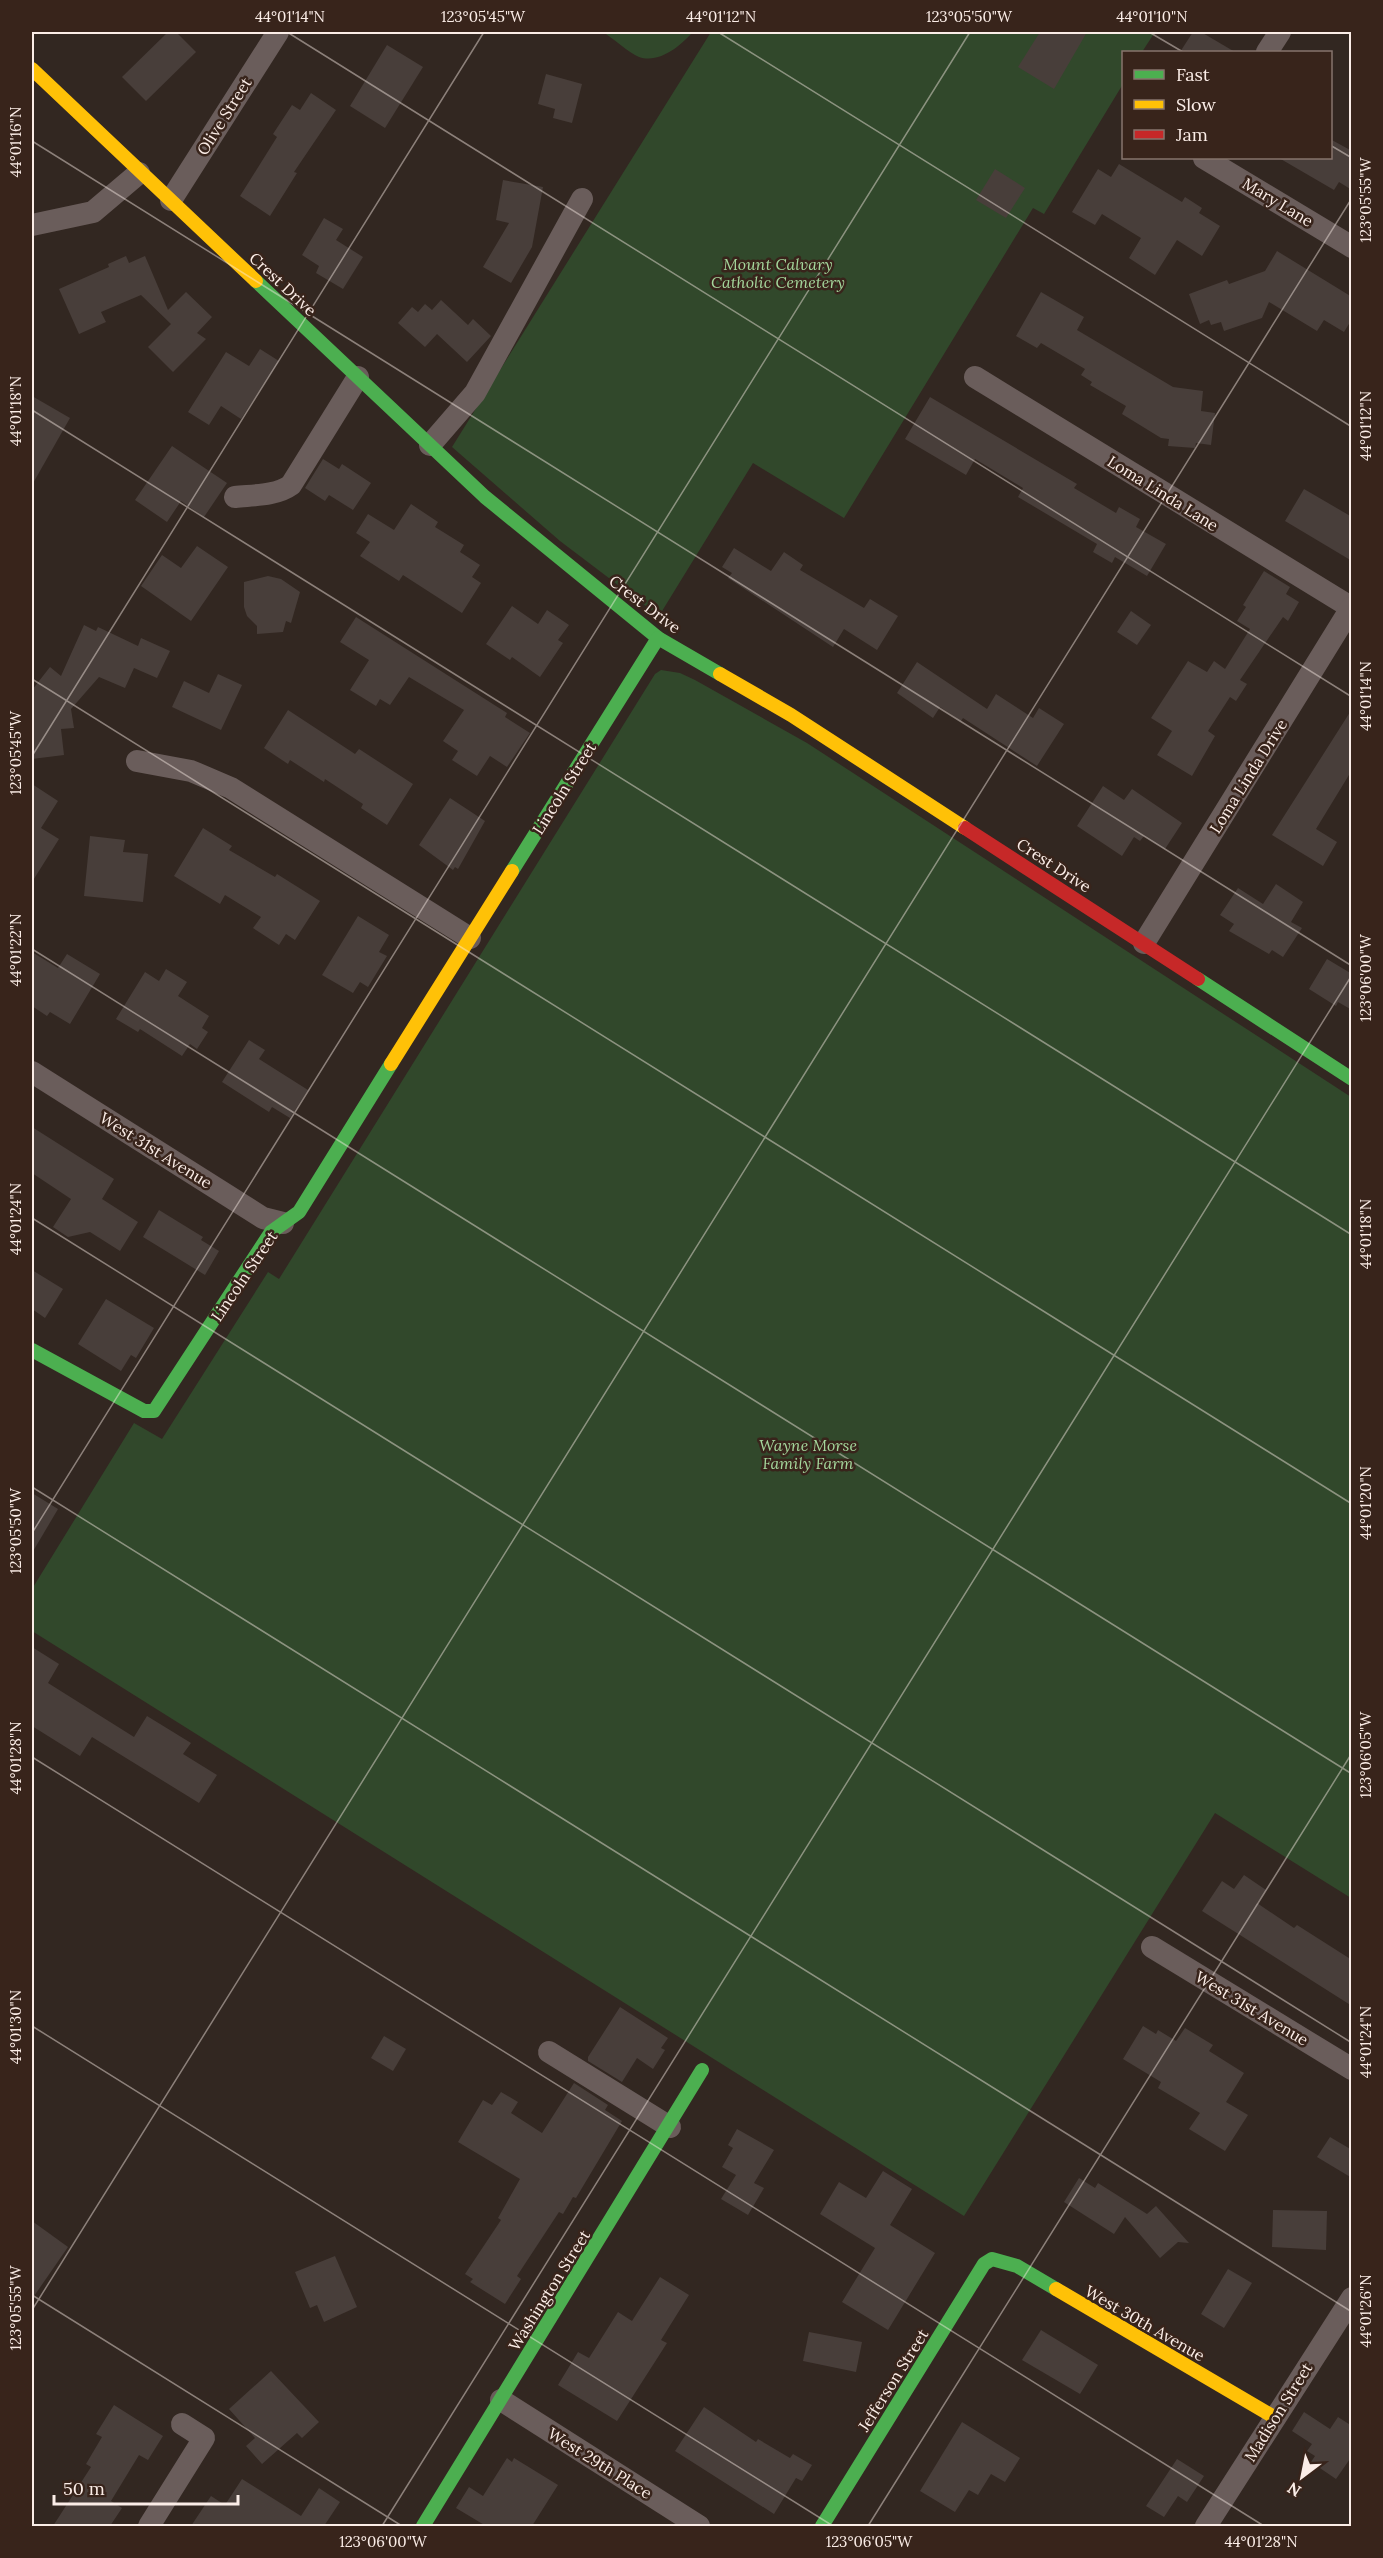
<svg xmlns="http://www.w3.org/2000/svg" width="1383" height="2558" viewBox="0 0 1383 2558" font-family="Lora,serif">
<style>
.green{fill:#31482b}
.building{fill:#483e3a}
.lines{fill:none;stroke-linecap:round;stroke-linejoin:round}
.street{stroke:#6a5d5b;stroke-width:22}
.fast{stroke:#4caf50;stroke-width:14}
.slow{stroke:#ffc107;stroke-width:14}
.jam{stroke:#c62828;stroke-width:14}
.ticks{fill:none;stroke:#fbede7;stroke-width:1.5;stroke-opacity:0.45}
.labels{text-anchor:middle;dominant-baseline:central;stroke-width:5;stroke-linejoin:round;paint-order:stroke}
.street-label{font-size:16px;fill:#fbede7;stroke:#38241b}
.park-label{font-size:16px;font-style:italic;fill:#a4d79c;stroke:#38241b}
.neatline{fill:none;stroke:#fbede7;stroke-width:2}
.ticks-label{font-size:15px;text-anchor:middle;fill:#fbede7}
</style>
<rect width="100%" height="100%" fill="#322721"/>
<g class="green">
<path d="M603,32H693C681,45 660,64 639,57C629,53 613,38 603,32Z"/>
<polygon points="711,32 1155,32 1142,52 1124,52 1123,84 1044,214 1033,208 844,518 753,463 659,616 560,541 452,447"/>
<polygon points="661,670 680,673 695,680 807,743 1351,1097 1351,1898 1215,1813 964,2216 32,1631 32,1589 134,1423 162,1439 268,1272 279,1279 655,674"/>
</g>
<g class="building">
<polygon points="168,32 176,32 196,52 146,101 122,77"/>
<polygon points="1040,32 1087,32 1054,89 1018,67"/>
<polygon points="1193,32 1201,32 1235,52 1180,52"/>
<polygon points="387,45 423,67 385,128 350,106"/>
<polygon points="546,74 582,84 572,123 553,118 555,109 538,104"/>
<polygon points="311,93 336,110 294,172 297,173 270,216 240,196 277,137 273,134 292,105 300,110"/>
<polygon points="1330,139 1352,151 1352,190 1339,182 1334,190 1279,158 1330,158"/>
<polygon points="1119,164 1182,202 1185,197 1202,208 1199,213 1220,226 1202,256 1177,240 1155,275 1129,258 1141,238 1102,214 1095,225 1072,212 1098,169 1111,177"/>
<polygon points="995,169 1025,188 1006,218 976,200"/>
<polygon points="503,180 543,187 532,247 511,283 483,267 509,223 496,220"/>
<polygon points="324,218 343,229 336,240 363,257 343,289 316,273 319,266 302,255"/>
<polygon points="1277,251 1352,297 1352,319 1344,332 1324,320 1317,331 1269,302 1262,318 1224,331 1221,322 1211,325 1209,320 1200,324 1189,294 1227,280 1229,284 1265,271"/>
<polygon points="126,256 129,263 145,256 168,310 186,292 212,317 197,333 206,339 173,372 148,347 171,324 141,295 101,312 106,322 79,334 59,289 109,267 108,264"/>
<polygon points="1041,292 1084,317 1077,330 1173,387 1203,391 1201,411 1215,413 1211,445 1196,443 1195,448 1168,446 1169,439 1161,438 1122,414 1126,406 1090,385 1092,382 1081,375 1085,369 1041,343 1037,348 1016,336"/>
<polygon points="441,300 468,325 473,319 491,336 467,362 437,334 425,347 398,323 412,307 418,312 425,304 432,310"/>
<polygon points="260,349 279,361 241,419 221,406 209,425 188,412 226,352 249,366"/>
<polygon points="32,396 70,418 32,485"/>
<polygon points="930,397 1077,484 1074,488 1116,513 1119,507 1140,519 1136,527 1166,544 1147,576 1115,557 1112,563 1093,552 1097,544 1018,497 1023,488 975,459 966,475 905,439"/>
<polygon points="172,446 227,483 204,517 181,501 167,522 135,500"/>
<polygon points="323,459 339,469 342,464 371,483 353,510 329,495 325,501 305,488"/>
<polygon points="1304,489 1352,517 1352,561 1285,521"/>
<polygon points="411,504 438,522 435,527 464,545 460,552 480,565 472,577 481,583 462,613 403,575 399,581 360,556 370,542 356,533 368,514 394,530"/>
<polygon points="197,546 228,567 191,621 141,586 162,555 181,568"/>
<polygon points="734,548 771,571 784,552 803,565 800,570 864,608 870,599 898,616 877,650 844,629 833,647 728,578 732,573 722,567"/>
<polygon points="1264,571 1290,587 1286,594 1299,602 1288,621 1283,617 1240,680 1247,684 1236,701 1230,697 1208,731 1215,736 1192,776 1157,755 1172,731 1151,718 1188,661 1207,672 1214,661 1225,669 1250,629 1237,621 1246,607 1243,605"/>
<polygon points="268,576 281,579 300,592 291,623 286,621 283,632 257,634 257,626 247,616 244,607 244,582"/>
<polygon points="512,606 538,624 547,610 569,625 558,640 563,643 540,677 512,657 510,660 486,644"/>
<polygon points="1131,611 1151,625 1137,645 1117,632"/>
<polygon points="356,617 507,713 505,717 530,733 507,767 490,756 477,776 452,760 458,751 443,741 464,710 409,677 390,705 380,699 376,706 350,690 369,660 340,642"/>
<polygon points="84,625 96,631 98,627 138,646 141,638 170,651 157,678 134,668 125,688 99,677 71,709 74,728 61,729 64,755 32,759 32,690 50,667 61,676"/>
<polygon points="917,662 987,709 996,694 1033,718 1039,708 1064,724 1037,766 963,718 961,721 940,707 933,718 897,693"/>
<polygon points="218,674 242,685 221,730 172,707 184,681 209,693"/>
<polygon points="1352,709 1352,770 1316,829 1337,842 1323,866 1272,835"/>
<polygon points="288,710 355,754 359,749 413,784 387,825 361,808 363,804 325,779 324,782 290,760 288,764 264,748"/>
<polygon points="32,784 58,801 41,828 59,839 32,882"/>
<polygon points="1103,786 1124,800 1132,789 1182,823 1165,849 1144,836 1140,841 1134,837 1122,856 1077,826"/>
<polygon points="450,798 485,821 458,869 455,867 453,870 419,845"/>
<polygon points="203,828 232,846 229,850 275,877 277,874 320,901 295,940 286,934 279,945 253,928 261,917 225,895 220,904 174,876"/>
<polygon points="90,836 125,840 123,852 148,854 143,902 84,896"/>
<polygon points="1276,884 1303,902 1291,922 1302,928 1283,957 1272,950 1269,954 1229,931 1234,924 1220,915 1238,888 1263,904"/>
<polygon points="358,916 389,935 379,952 387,956 368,987 360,982 353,993 322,975"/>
<polygon points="32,952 58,968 67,954 100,974 70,1024 50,1012 47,1016 32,1006"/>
<polygon points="1327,959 1352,974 1352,1010 1338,1002 1336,1006 1309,989"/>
<polygon points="166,969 187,982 178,996 209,1016 202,1028 208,1032 197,1049 190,1044 182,1056 140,1029 138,1032 116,1019 145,972 159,981"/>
<polygon points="249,1040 265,1050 259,1059 308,1090 290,1118 272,1107 269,1112 222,1082"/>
<polygon points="32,1127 114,1179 102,1199 138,1222 120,1251 90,1232 68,1237 53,1227 71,1199 32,1173"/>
<polygon points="159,1210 203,1237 201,1240 219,1251 205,1275 143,1237"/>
<polygon points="32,1270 63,1289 45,1318 32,1309"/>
<polygon points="106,1299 154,1328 136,1358 131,1355 121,1371 78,1344"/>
<polygon points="32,1493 58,1509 32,1553"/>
<polygon points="32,1647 59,1664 48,1683 134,1737 147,1716 191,1743 183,1754 217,1775 199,1803 92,1737 80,1756 32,1726"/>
<polygon points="1244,1875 1266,1890 1257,1903 1294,1928 1297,1925 1352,1960 1352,2006 1202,1911 1222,1881 1234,1889"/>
<polygon points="620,2007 668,2038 661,2048 665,2050 653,2069 637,2058 622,2082 588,2061 588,2057"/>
<polygon points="1143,2026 1156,2034 1158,2030 1176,2041 1185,2028 1213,2045 1209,2051 1244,2073 1226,2102 1248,2115 1225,2151 1189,2129 1200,2113 1158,2088 1161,2082 1123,2059"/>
<polygon points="384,2036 406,2049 393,2071 371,2058"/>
<polygon points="574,2083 608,2105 605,2110 622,2121 576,2198 573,2197 563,2214 559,2212 517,2276 521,2279 505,2304 470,2282 473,2279 465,2274 501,2220 498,2218 520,2179 458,2142 483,2100 492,2105 501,2092 518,2102 511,2113 542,2133"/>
<polygon points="737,2129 774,2150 754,2183 764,2188 748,2215 721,2199 736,2175 722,2167 733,2148 728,2145"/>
<polygon points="1330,2137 1352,2150 1352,2178 1317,2157"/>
<polygon points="883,2171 912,2189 890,2225 935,2253 888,2330 842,2302 875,2248 820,2214 839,2182 866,2198"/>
<polygon points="1079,2178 1095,2188 1098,2183 1147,2214 1156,2206 1189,2243 1178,2242 1160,2258 1125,2217 1114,2234 1064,2202"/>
<polygon points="1273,2210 1327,2211 1326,2250 1272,2247"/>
<polygon points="32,2221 68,2247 32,2299"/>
<polygon points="335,2256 357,2307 324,2322 317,2305 310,2308 295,2272"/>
<polygon points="1228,2269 1252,2283 1224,2328 1201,2314"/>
<polygon points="660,2277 689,2295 661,2340 667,2343 617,2421 558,2385 578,2352 589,2358 618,2312 632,2321"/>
<polygon points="1041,2330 1098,2365 1080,2394 1022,2360"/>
<polygon points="809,2332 862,2342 856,2372 803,2361"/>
<polygon points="271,2371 319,2422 302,2438 297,2433 262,2464 246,2446 255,2438 229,2409"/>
<polygon points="114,2405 163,2436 148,2460 139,2455 111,2501 122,2508 110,2526 53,2526 91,2467 86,2464 102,2437 96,2434"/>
<polygon points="704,2407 756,2442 758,2439 790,2458 793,2454 812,2465 802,2481 796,2478 774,2514 675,2451"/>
<polygon points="1304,2412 1330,2429 1338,2417 1352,2426 1352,2456 1336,2479 1311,2462 1315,2456 1307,2451 1312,2444 1292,2431"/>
<polygon points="962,2422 1020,2458 1005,2482 991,2474 978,2495 969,2490 955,2512 920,2491"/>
<polygon points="507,2458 512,2462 514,2458 558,2485 532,2526 486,2526 456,2508 469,2487 483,2496"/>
<polygon points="1177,2459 1204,2476 1187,2502 1178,2496 1164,2517 1146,2506"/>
<polygon points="242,2479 301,2516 319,2488 340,2502 324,2526 191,2526 211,2496 225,2505"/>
</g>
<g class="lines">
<g class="street">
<polyline points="1267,52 1280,32"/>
<polyline points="1204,158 1352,247"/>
<polyline points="171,200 278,32"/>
<polyline points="32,225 93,212 139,173"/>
<polyline points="975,377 1352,608"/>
<polyline points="430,445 475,393 582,199"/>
<path d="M235,497C252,495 276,496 291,485L358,377"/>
<polyline points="137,761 191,771 231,788 470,938"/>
<polyline points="1144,943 1351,608"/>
<polyline points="32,1072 263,1218 283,1223"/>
<polyline points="1152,1947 1352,2069"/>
<polyline points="549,2052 670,2127"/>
<polyline points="501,2400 699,2526"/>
<polyline points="149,2526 204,2438 182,2424"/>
<polyline points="1206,2526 1352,2298"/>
</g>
<g class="fast">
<polyline points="256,281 485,497 658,638 720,674"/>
<polyline points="512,871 658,638"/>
<polyline points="1198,979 1352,1079"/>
<polyline points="32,1350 144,1411 154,1411 271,1232 299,1212 391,1064"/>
<polyline points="423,2526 702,2070"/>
<polyline points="822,2526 984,2264 992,2259 1017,2266 1056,2289"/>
</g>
<g class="slow">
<polyline points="32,69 256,281"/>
<polyline points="720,674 791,715 965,828"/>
<polyline points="391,1064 512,871"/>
<polyline points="1056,2289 1274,2417"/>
</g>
<polyline class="jam" points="965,828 1198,979"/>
</g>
<path class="ticks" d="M287,32L1352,697M718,32L1352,427M1149,32L1183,52M32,141L1352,966M1330,145L1352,158M32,410L1352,1235M32,679L1352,1504M32,756L484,32M32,949L1352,1774M32,1218L1352,2043M32,1487L1352,2312M32,1533L970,32M32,1757L1264,2526M32,2026L833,2526M32,2295L402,2526M32,2310L1352,198M382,2526L1352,975M868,2526L1352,1753"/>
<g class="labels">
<g class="street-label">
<text transform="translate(224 116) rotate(-58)">Olive Street</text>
<text transform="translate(1278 202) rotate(31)">Mary Lane</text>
<text transform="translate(283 284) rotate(43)">Crest Drive</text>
<text transform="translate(1163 493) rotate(32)">Loma Linda Lane</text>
<text transform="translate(645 604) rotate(37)">Crest Drive</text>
<text transform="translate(1248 776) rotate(-58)">Loma Linda Drive</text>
<text transform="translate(564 788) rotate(-58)">Lincoln Street</text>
<text transform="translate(1054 865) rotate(33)">Crest Drive</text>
<text transform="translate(156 1150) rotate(32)">West 31st Avenue</text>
<text transform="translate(244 1276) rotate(-56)">Lincoln Street</text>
<text transform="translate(1252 2008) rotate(31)">West 31st Avenue</text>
<text transform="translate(549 2290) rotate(-58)">Washington Street</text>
<text transform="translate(1145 2323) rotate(30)">West 30th Avenue</text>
<text transform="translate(893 2380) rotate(-58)">Jefferson Street</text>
<text transform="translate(1278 2412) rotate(-58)">Madison Street</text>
<text transform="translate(600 2463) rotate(32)">West 29th Place</text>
</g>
<g class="park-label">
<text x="778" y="264">Mount Calvary<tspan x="778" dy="18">Catholic Cemetery</tspan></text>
<text x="808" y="1445">Wayne Morse<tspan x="808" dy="18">Family Farm</tspan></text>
</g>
</g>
<rect width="1383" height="2558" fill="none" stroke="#38241b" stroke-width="66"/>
<rect x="1122" y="51" width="210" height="108" fill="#38241b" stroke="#86746d" stroke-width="1.5"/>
<rect x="1134" y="70" width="30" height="9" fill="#4caf50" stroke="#86746d" stroke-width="1.5"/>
<text x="1176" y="81" font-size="18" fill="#fbede7">Fast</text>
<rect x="1134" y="100" width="30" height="9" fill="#ffc107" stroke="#86746d" stroke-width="1.5"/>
<text x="1176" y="111" font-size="18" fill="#fbede7">Slow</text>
<rect x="1134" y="130" width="30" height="9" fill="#c62828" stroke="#86746d" stroke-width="1.5"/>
<text x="1176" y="141" font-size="18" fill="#fbede7">Jam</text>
<g transform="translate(1302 2477) rotate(212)" stroke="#38241b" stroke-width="4.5" paint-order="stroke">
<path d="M0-4.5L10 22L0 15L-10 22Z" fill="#fbede7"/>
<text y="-9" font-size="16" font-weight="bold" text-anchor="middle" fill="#fbede7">N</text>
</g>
<path d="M54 2495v9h184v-9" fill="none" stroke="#fbede7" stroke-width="3"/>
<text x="63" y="2495" font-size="18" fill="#fbede7" stroke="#38241b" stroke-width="4.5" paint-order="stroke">50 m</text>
<rect x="33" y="33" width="1317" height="2492" class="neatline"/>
<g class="ticks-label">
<text x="290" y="22">44°01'14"N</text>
<text x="483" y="22">123°05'45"W</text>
<text x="721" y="22">44°01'12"N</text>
<text x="969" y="22">123°05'50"W</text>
<text x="1152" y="22">44°01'10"N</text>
<text transform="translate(16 142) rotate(-90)" y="5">44°01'16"N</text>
<text transform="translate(1366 200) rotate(-90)" y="5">123°05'55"W</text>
<text transform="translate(16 411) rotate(-90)" y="5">44°01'18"N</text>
<text transform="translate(1366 426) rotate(-90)" y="5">44°01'12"N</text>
<text transform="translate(1366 696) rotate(-90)" y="5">44°01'14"N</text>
<text transform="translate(16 753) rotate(-90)" y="5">123°05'45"W</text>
<text transform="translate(16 950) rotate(-90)" y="5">44°01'22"N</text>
<text transform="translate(1366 978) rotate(-90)" y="5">123°06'00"W</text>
<text transform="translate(16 1219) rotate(-90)" y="5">44°01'24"N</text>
<text transform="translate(1366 1234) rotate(-90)" y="5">44°01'18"N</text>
<text transform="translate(1366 1503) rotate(-90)" y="5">44°01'20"N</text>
<text transform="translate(16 1531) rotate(-90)" y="5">123°05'50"W</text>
<text transform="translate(1366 1755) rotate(-90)" y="5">123°06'05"W</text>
<text transform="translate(16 1758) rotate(-90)" y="5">44°01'28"N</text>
<text transform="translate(16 2027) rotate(-90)" y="5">44°01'30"N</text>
<text transform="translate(1366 2042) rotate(-90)" y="5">44°01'24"N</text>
<text transform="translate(16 2308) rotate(-90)" y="5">123°05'55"W</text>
<text transform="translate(1366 2311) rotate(-90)" y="5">44°01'26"N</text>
<text x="383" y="2547">123°06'00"W</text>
<text x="869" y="2547">123°06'05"W</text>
<text x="1261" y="2547">44°01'28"N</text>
</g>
</svg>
